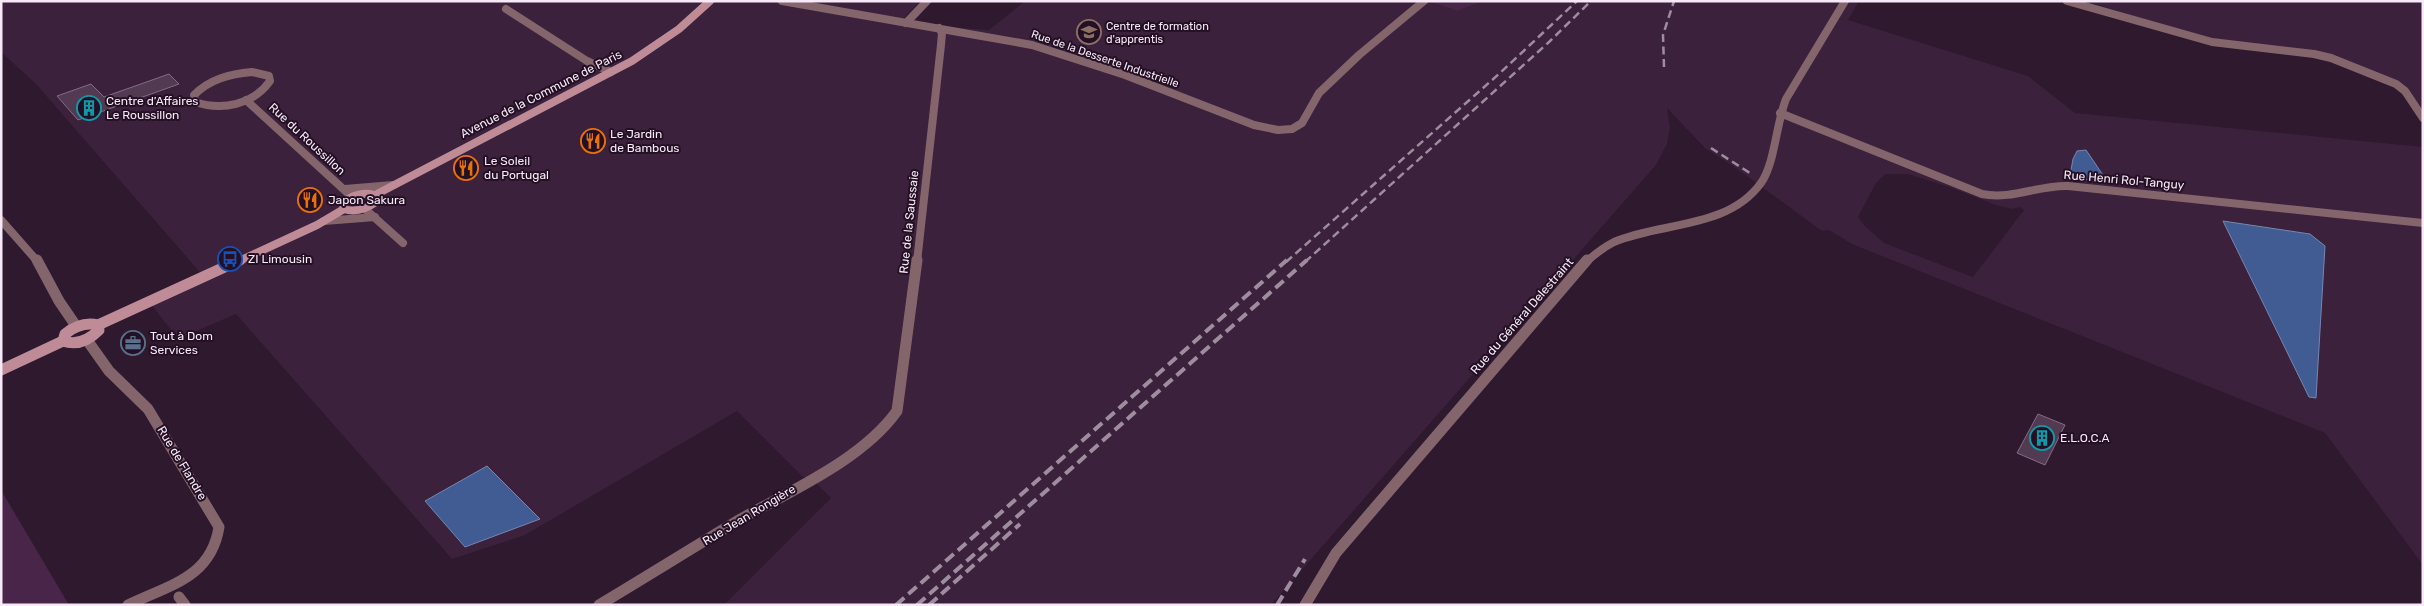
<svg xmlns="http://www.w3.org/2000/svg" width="2424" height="606" viewBox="0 0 2424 606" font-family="Rubik,sans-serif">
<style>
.built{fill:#3b213b;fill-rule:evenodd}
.green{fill:#492549}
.water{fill:#415c92;stroke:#7886b0}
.building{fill:#523b52;stroke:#846c84}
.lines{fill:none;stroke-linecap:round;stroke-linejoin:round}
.street-far1{stroke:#85656c;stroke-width:8}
.street{stroke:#85656c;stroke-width:11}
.secondary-far1{stroke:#be8b96;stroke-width:8}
.secondary{stroke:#be8b96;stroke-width:11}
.rail-far1{stroke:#9e8d9e;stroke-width:2.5;stroke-dasharray:8 4.5;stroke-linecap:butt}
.rail{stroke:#9e8d9e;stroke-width:4;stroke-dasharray:11 5.5;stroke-linecap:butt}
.labels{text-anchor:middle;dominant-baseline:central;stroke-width:4;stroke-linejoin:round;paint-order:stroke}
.far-poi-label{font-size:11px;fill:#f7e9f7;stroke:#241024;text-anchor:start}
.far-street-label{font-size:11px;fill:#f7e9f7;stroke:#241024}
.street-label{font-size:12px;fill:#f7e9f7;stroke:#241024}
.poi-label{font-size:12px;fill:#f7e9f7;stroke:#241024;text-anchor:start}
</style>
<rect width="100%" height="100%" fill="#2e192e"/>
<g class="built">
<path d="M1,1H774L810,10L887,22L989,30L1025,1H1428L1457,11L1484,1H1859L1848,20L2028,76L2075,113L2423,147V565L2325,433L1852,244L1829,230L1822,231L1733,166L1705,148L1667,108L1670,127L1667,144L1656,165L1271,605H724L831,498L814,481L802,476L737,411L525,535L452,559L236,314L178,339L150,303L204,277L36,84L1,52ZM1885,174H1908L1949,187L1996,205L2012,209L2020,207L2024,210L1973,277L1884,243L1866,227L1858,217L1876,183Z"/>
<polygon points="798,1 920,1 903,19"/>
<polygon points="2084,1 2423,1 2423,113 2408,92 2331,58 2194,37 2118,11"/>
</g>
<g class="green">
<polygon points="1428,1 1484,1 1457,11"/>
<polygon points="1,490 69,605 2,605"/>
</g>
<g class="water">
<polygon points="2086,150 2107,181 2077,179 2071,170 2073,159 2077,151"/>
<polygon points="2223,221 2310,234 2325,246 2316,398 2309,397"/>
<polygon points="487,466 540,519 465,547 425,501"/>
</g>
<g class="building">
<polygon points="169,74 179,84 78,120 57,96 91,84 104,97"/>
<polygon points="2038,414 2065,425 2045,465 2017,453"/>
</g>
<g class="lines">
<g class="street-far1">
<polyline points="782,1 1032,45 1125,75 1254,125 1278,130 1292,129 1302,123 1319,93 1359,55 1424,1"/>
<polyline points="2067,1 2212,42 2314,54 2331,58 2396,84 2405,91 2423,118"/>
<polyline points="506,9 587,61 611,72"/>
<polyline points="906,23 927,1"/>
<path d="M252,72L269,76L270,81C253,105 222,111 195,102L194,95C210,79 230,74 252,72Z"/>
<polyline points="246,100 352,197"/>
<path d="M1780,113L1982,194C2012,200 2038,185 2068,186L2423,223"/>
<polyline points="345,189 393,185"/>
<polyline points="365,209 403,243"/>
<polyline points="1,220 38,262"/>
<polyline points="324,221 375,217"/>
<polyline points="917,262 941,45 942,33 939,28"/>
<path d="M1586,262C1595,254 1604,247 1614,242C1661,222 1728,229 1761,183C1775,163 1776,124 1786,99L1845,1"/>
</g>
<g class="street">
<polyline points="37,260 59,301 76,326"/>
<path d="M87,340L109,371L148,409L219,527C211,578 169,585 128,605"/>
<polyline points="179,597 185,605"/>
<path d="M599,605C646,577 692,548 739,520C790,491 862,460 897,411L917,260"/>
<polyline points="1305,605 1336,553 1587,260"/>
</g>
<g class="secondary-far1">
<polyline points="375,195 632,61 679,29 710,1"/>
<path d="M344,209C356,213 366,209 376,202L375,195"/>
<path d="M344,209L343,203C352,195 363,192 375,195"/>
<polyline points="237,262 317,225 344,209"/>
</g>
<g class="secondary">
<polyline points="98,325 240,260"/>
<path d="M63,341C77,346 89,340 99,330L98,325"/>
<path d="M63,341L65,334C75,326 85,322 98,325"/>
<polyline points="1,370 63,341"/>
</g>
<g class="rail-far1">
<polyline points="1664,67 1663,35 1674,1"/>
<polyline points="1711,148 1753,175"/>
<polyline points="1286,262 1500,73 1577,1"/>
<polyline points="1305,262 1549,42 1591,1"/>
</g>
<g class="rail">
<polyline points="896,605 1287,260"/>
<polyline points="917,605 1307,260"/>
<polyline points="929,605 1020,524"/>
<polyline points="1277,605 1305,559"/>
</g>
</g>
<defs>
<symbol id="school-ring" viewBox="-11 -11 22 22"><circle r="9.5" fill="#241024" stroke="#8d6e63" stroke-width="1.5"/><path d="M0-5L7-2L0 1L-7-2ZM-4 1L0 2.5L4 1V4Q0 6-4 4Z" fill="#8d6e63"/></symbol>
<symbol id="building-ring" viewBox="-11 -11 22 22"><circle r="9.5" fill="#241024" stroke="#0f9aa8" stroke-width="1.5"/><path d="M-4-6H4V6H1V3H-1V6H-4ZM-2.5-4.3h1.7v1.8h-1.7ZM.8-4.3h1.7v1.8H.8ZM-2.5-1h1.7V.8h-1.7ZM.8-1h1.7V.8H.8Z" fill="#0f9aa8"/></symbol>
<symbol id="restaurant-ring" viewBox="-11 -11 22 22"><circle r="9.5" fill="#241024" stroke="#e8710a" stroke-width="1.5"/><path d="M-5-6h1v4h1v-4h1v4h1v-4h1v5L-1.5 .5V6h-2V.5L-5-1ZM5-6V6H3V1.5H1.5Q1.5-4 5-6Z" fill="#e8710a"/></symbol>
<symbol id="bus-ring" viewBox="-11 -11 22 22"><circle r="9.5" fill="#241024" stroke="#1a4fb4" stroke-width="1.5"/><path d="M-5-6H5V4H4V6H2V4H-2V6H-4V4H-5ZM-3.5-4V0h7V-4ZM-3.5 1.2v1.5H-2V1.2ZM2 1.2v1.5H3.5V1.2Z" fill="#1a4fb4"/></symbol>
<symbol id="office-ring" viewBox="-11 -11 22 22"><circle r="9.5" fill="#241024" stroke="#5c6f8a" stroke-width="1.5"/><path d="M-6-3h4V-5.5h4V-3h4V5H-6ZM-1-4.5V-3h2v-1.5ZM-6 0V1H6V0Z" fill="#5c6f8a"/></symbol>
</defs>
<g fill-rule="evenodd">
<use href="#school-ring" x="1075" y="18" width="28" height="28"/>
<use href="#building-ring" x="75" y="94" width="28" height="28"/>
<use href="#restaurant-ring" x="579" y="127" width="28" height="28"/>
<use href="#restaurant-ring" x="452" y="154" width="28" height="28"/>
<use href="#restaurant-ring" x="296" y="186" width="28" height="28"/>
<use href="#bus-ring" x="216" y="245" width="28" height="28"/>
<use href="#office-ring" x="119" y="329" width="28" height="28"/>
<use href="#building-ring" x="2028" y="424" width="28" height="28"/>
</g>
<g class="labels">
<g class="far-poi-label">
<text x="1106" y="26">Centre de formation<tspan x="1106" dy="13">d'apprentis</tspan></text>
</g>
<g class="far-street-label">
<text transform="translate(1105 59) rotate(19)">Rue de la Desserte Industrielle</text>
</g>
<g class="street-label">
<text transform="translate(541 94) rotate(-27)">Avenue de la Commune de Paris</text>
<text transform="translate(307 139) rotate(43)">Rue du Roussillon</text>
<text transform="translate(2124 180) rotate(5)">Rue Henri Rol-Tanguy</text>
<text transform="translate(909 222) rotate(-84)">Rue de la Saussaie</text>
<text transform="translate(1522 316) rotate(-49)">Rue du Général Delestraint</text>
<text transform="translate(182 463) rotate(59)">Rue de Flandre</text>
<text transform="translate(749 515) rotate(-31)">Rue Jean Rongière</text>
</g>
<g class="poi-label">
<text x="106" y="101">Centre d’Affaires<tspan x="106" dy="14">Le Roussillon</tspan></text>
<text x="610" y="134">Le Jardin<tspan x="610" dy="14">de Bambous</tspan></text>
<text x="484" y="161">Le Soleil<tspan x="484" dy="14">du Portugal</tspan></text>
<text x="328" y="200">Japon Sakura</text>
<text x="248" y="259">ZI Limousin</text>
<text x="150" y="336">Tout à Dom<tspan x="150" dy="14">Services</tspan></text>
<text x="2060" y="438">E.L.O.C.A</text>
</g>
</g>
<rect width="2424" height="606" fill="none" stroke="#f7e9f7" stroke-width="5"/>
</svg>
